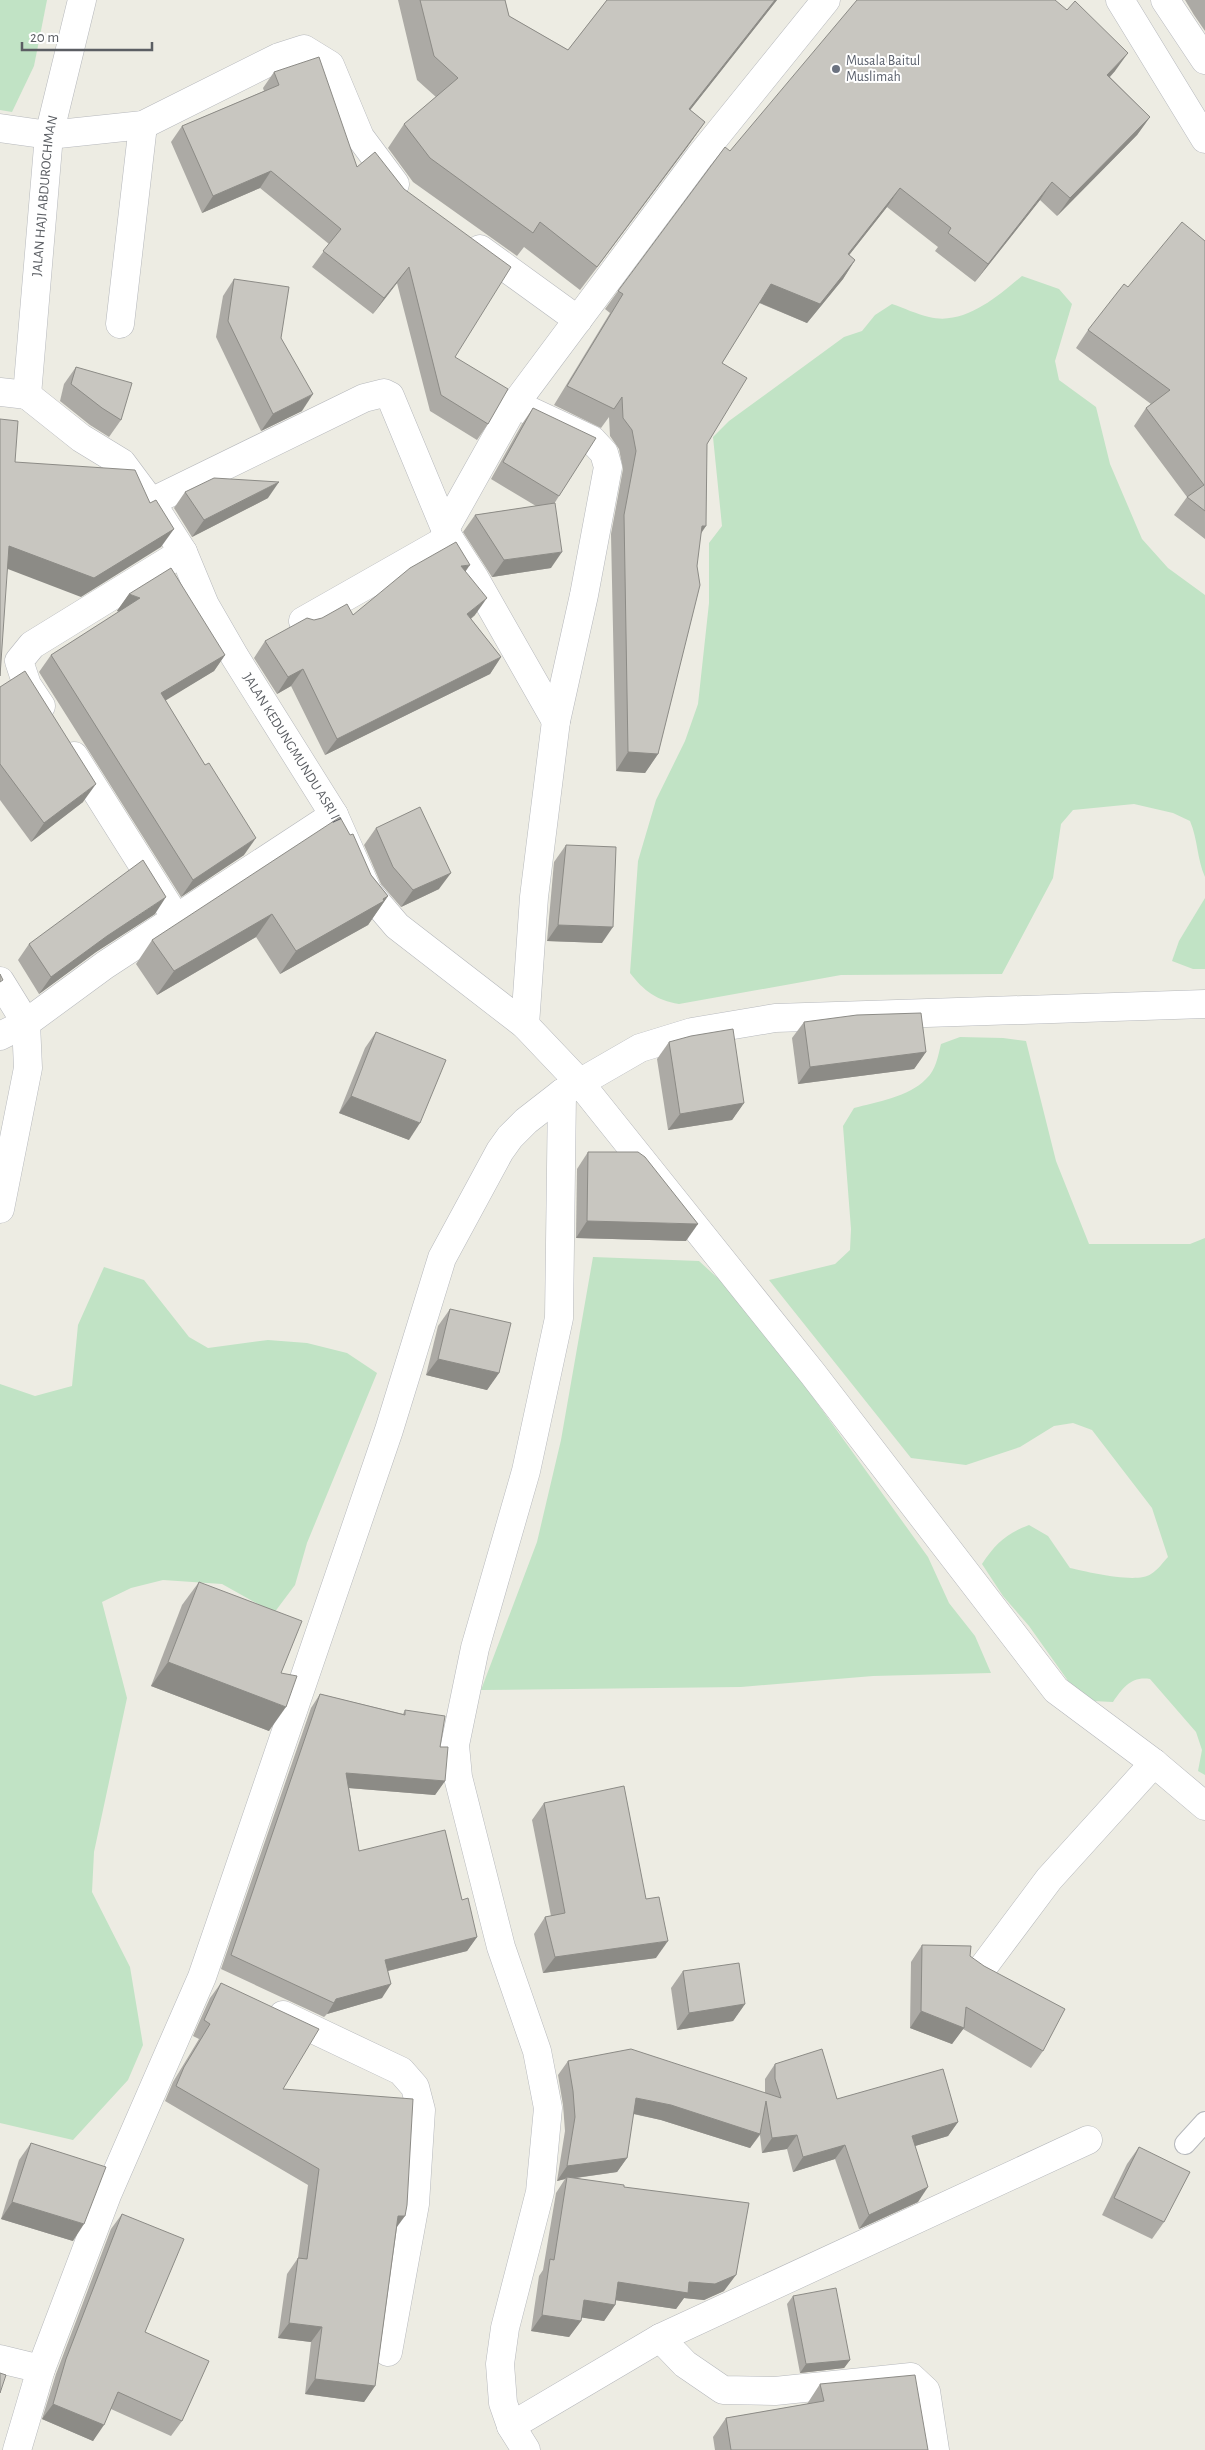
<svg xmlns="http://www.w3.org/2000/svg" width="1205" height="2450" viewBox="0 0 1205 2450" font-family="'Alegreya Sans',sans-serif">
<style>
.green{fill:#c1e3c5}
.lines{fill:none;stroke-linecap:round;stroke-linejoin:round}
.lane-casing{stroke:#b6b8bc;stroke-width:22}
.street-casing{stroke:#b6b8bc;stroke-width:29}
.secondary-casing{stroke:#b7b9be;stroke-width:29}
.lane{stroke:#fff;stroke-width:20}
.street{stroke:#fff;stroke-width:28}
.secondary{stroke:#fff;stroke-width:28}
.wall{fill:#acaaa5}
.shaded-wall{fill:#8c8b86}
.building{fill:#c8c6c0;stroke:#8c8b86}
.worship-dot{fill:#6b7280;stroke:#fff;stroke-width:2}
.labels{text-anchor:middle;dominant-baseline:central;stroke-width:4;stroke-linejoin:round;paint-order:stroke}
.worship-label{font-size:14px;fill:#5b616d;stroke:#fff;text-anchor:start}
.street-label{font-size:14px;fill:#5b5e63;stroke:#fff}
</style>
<rect width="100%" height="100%" fill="#edece3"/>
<g class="green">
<polygon points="0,0 47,0 34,66 12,112 0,110"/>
<path d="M1022,276L1059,289L1072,304L1055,361L1059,380L1096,407L1110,464L1142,539L1168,568L1205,595V877C1197,859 1198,840 1190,821L1173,813L1134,804L1073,810L1061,824L1053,878L1002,974L841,975L679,1004C656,1000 644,991 630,973L638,861L656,800L685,741L698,704L709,603V543L722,526L713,437L729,421L844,337L862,331L875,315L892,304C904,308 916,314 929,317C964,326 997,297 1022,276Z"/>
<polygon points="1205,898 1205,969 1193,969 1172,961 1179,941"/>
<path d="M960,1037L1003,1038L1026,1041L1056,1161L1089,1244H1190L1205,1238V1775L1198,1771L1202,1750L1196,1732L1150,1679C1132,1676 1123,1687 1113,1702L1093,1701L1076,1692L1029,1626L1003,1596L982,1564C996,1543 1006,1534 1029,1525L1048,1536L1070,1568C1088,1572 1137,1584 1151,1574C1158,1570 1163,1562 1168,1557L1152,1508L1092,1430L1073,1423L1054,1426L1020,1447L966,1465L911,1458L769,1280L835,1264L850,1250L851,1229L843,1126L854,1108C876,1102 909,1097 926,1079C936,1070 938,1056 941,1044Z"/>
<polygon points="593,1257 699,1261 746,1304 928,1557 949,1603 975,1636 991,1673 873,1676 741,1687 481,1690 537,1542 561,1440"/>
<polygon points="104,1267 144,1280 189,1337 208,1348 268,1340 307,1343 347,1353 377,1373 307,1543 295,1585 274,1613 222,1584 163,1580 131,1588 102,1602 127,1698 94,1852 92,1892 130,1967 143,2045 128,2080 73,2140 0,2123 0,1384 35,1396 72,1386 78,1325"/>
</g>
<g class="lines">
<defs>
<polyline id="lane" points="1185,2144 1205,2122"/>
<g id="street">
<polyline points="0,128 49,135 143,125 279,57 304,49 330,65 360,137 395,184"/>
<polyline points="480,249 578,320"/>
<polyline points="120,324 143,125"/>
<polyline points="0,392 27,395"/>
<path id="s1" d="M27,395L81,438L122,463L151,502L183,552L205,605L235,657L334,815L368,892L397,926L525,1025L580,1083L813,1374L1056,1690L1154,1763L1205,1806"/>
<path id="s2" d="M27,395L49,135L82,0"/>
<polyline points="515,404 592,440 604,453 608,467 584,595 556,721 534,897 525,1025"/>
<polyline points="151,502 364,398 384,393 390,396 449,538 474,577 556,721"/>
<polyline points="445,529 515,404 700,156 826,0"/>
<polyline points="303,621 449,538"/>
<polyline points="41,706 27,685 19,661 32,645 183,552"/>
<polyline points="74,756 176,918"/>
<polyline points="0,981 26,1023 0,1036"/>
<polyline points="0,1209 28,1068 26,1023 105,965 334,815"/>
<polyline points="981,1970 1049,1879 1154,1763"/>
<polyline points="283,2015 401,2071 415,2087 421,2110 415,2204 388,2352"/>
<polyline points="660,2338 1088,2140"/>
<polyline points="0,2359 41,2369"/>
<polyline points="511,2426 660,2338 685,2364 723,2390 775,2391 911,2377 926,2391 935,2450"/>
<polyline points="17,2450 41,2369 107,2195 202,1977 389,1430 442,1258 500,1151 510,1137 526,1121 562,1093 640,1048 692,1032 775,1018 1205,1004"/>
<polyline points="526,2450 511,2426 503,2403 500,2364 505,2328 540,2192 548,2108 537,2051 501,1947 458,1777 455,1745 475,1648 526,1471 559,1318 562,1093"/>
</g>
<g id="secondary">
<polyline points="1120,0 1205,139"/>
<polyline points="1165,0 1205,60"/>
</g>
</defs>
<use href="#lane" class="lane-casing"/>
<use href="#street" class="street-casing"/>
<use href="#secondary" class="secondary-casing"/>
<use href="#lane" class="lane"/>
<use href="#street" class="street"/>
<use href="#secondary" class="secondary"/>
</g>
<g class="wall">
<polygon points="398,0 505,0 509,16 568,50 607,0 777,0 690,110 705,122 688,146 580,290 524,247 517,256 413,182 388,148 404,124 436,97 417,80"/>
<polygon points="1185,0 1205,0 1205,31 1194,15"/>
<polygon points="1115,71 1110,77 1150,117 1137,135 1057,216 1040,200 975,282 935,251 938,247 887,207 849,255 855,260 843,279 807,323 759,303 722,363 707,444 701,534 658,754 645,773 616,771 611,534 623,469 619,449 610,436 609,417 601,428 554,405 610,313 605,309 618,291 730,151"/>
<polygon points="274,72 357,167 455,357 488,424 477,440 430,411 397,283 373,314 312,267 329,244 260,188 202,213 171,142 182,126 264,91 263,88"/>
<polygon points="1205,241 1205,539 1174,515 1187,497 1134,426 1146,408 1151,404 1076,348 1088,330 1128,287"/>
<polygon points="234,279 281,338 302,411 261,431 216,337 223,296"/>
<polygon points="76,367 121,420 109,437 90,425 60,401 64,384"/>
<polygon points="533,408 559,496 554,504 551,568 492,577 463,532 475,515 536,506 491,479 522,424"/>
<polygon points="185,492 268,498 192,537 174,508"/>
<polygon points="465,572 475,615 471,619 501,657 490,674 325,755 291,686 277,694 254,658 265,641 314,620 353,615"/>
<polygon points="129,594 225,655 214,671 165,700 205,765 244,855 181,897 39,672 51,655 119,612 117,611"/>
<polygon points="0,687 83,802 31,842 0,800"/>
<polygon points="376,828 439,889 401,907 381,884 364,845"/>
<polygon points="566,845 602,943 547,941 554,862"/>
<polygon points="371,875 388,896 368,925 280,974 256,937 157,995 136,964 152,940"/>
<polygon points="155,914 96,952 39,994 18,960 29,944"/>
<polygon points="804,1022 926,1052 914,1069 798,1084 792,1038"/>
<polygon points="376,1032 409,1140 339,1113 365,1048"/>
<polygon points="669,1042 744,1103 732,1120 668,1130 657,1059"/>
<polygon points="588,1152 686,1241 576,1238 577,1169"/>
<polygon points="450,1309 499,1373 487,1390 426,1375 438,1326"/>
<polygon points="199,1582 281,1673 269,1731 151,1686 182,1605"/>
<polygon points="320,1694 403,1714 405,1710 440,1747 445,1781 435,1795 349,1788 359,1851 462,1900 477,1937 467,1951 388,1971 382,1998 327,2014 324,2017 221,1969 311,1708"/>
<polygon points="544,1803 646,1899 656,1958 543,1973 534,1934 545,1917 551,1916 532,1820"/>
<polygon points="922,1945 970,1956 1043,2051 1031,2068 963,2029 952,2044 910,2028 911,1962"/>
<polygon points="683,1971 745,2004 733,2021 677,2030 671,1988"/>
<polygon points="221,1983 283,2089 397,2227 375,2386 364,2402 305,2394 311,2342 278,2338 287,2274 298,2258 308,2185 165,2101 173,2082 199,2039 193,2036 210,1998"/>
<polygon points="568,2061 765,2093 765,2079 775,2064 837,2099 958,2122 948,2136 915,2146 918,2202 859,2229 835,2159 793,2172 787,2149 762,2153 760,2135 750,2148 661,2120 633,2114 627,2158 617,2172 576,2178 624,2187 724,2291 704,2300 684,2298 676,2309 616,2300 615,2305 604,2321 581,2317 581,2321 569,2337 531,2331 539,2276 543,2270 556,2193 565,2179 557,2181 565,2131 563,2105 558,2075"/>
<polygon points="31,2143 73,2241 1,2219 19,2160"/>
<polygon points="1139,2147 1164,2222 1152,2239 1102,2215 1127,2164"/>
<polygon points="122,2214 145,2332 182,2421 171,2436 111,2409 93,2441 42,2419 56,2374 111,2229"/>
<polygon points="793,2296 850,2360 844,2368 800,2373 787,2304"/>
<polygon points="820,2384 928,2450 715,2450 713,2437 726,2418 807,2404"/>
</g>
<g class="shaded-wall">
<polygon points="775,0 777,0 672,133 689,109"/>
<polygon points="1128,53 1115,71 1094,93 1107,75"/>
<polygon points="1150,117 1137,135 1057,216 1070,198"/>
<polygon points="705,122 688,146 580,290 597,267"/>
<polygon points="271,171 260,188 202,213 213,196"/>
<polygon points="1052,182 1040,200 975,282 988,264"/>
<polygon points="900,188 887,207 835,273 848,254"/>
<polygon points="855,260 843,279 807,323 758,302 771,284"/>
<polygon points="409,267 397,283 373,314 384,298"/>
<polygon points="313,394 302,411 261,431 273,414"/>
<polygon points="279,482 268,498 192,537 204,520"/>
<polygon points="702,526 706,526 694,544"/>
<polygon points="174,529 161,547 81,597 0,566 9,546"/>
<polygon points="562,552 551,568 492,577 504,560"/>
<polygon points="470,565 458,582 461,566"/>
<polygon points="129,594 140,598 129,615 117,611"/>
<polygon points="487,598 475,615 455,631 467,614"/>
<polygon points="225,655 214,671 150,710 161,693"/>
<polygon points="501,657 490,674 325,755 337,739"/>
<polygon points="303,669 291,686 277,694 288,677"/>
<polygon points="628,752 658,754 645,773 616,771"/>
<polygon points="96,784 83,802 31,842 44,823"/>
<polygon points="256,838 244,855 181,897 193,880"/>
<polygon points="451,873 439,889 401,907 413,890"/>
<polygon points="388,896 368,925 280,974 296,951"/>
<polygon points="166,897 155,914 96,952 39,994 51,977 107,936"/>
<polygon points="272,914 256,937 157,995 174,971"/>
<polygon points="558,925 613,927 602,943 547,941"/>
<polygon points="926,1052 914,1069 798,1084 810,1067"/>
<polygon points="351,1096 420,1123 409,1140 339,1113"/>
<polygon points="744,1103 732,1120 668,1130 680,1114"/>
<polygon points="587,1221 698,1224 686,1241 576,1238"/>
<polygon points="438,1359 499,1373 487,1390 426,1375"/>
<polygon points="168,1662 286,1707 269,1731 151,1686"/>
<polygon points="346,1773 445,1781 435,1795 336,1787"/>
<polygon points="477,1937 467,1951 375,1974 385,1960"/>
<polygon points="668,1941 656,1958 543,1973 555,1957"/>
<polygon points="391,1984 382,1998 327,2014 336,1999"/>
<polygon points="745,2004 733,2021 677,2030 689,2013"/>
<polygon points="921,2011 964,2028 952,2044 910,2028"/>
<polygon points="636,2098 671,2105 760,2134 750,2148 661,2120 626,2112"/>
<polygon points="958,2122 948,2136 902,2150 912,2136"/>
<polygon points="797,2135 787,2149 762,2153 772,2138"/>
<polygon points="845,2145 835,2159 793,2172 803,2157"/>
<polygon points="627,2158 617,2172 567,2179 567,2177 565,2179 557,2181 567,2166"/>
<polygon points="928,2187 918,2202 859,2229 869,2215"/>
<polygon points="12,2202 84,2224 73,2241 1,2219"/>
<polygon points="398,2216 405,2216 394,2231"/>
<polygon points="736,2275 724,2291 704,2300 684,2298 676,2309 607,2299 618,2282 689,2282"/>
<polygon points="584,2300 615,2305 604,2321 572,2316"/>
<polygon points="542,2315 581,2321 569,2337 531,2331"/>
<polygon points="289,2323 322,2327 311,2342 278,2338"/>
<polygon points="850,2360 844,2368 800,2373 806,2364"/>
<polygon points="315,2379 375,2386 364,2402 305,2394"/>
<polygon points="53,2404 104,2425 93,2441 42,2419"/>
</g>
<g class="building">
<polygon points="420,0 505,0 509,16 568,50 607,0 775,0 689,109 705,122 597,267 540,222 533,233 430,158 404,124 458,78 434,56"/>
<polygon points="857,0 1055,0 1067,10 1075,1 1128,53 1107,75 1150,117 1070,198 1052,182 988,264 948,233 951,228 900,188 848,254 855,260 820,304 771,284 722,363 747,378 707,444 706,526 702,526 697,566 700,585 658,754 628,752 624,515 636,451 632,430 623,418 622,397 614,409 567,386 623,294 618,291 725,147 730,151"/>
<polygon points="319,57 357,167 375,152 404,189 511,267 455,357 508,389 488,424 441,395 409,267 384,298 323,251 341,229 271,171 213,196 182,126 279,85 274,72"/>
<polygon points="1182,222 1205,241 1205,511 1187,497 1204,485 1146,408 1170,390 1088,330 1124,284 1128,287"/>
<polygon points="234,279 289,287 281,338 313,394 273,414 228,321"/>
<polygon points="76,367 132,383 121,420 102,408 71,384"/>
<polygon points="533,408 596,438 559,496 503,462"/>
<polygon points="0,419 18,421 15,462 135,470 150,503 156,500 174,529 94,578 9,546 0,676"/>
<polygon points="214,478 279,482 204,520 185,492"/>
<polygon points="555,503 562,552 504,560 475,515"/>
<polygon points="456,542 470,565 461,566 487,598 467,614 501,657 337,739 303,669 288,677 265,641 307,618 314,620 322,618 347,604 353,615 410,568"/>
<polygon points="171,568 225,655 161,693 205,765 209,763 256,838 193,880 51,655 140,598 129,594"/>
<polygon points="25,671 96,784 44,823 0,764 0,687"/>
<polygon points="420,807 451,873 413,890 393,867 376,828"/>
<polygon points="340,817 350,835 353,834 371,875 388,896 383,899 384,901 296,951 272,914 174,971 152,940"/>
<polygon points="566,845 616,847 613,927 558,925"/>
<polygon points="143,860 166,897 107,936 51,977 29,944"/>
<polygon points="0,974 3,980 0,982"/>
<polygon points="921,1013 926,1052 810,1067 804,1022 857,1015"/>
<polygon points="733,1029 744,1103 680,1114 669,1042 691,1036"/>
<polygon points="376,1032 446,1060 420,1123 351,1096"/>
<polygon points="588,1152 638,1152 645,1157 698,1224 587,1221"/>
<polygon points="450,1309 511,1323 499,1373 438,1359"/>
<polygon points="199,1582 302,1621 281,1673 297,1676 286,1707 168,1662"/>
<polygon points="320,1694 405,1715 405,1710 445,1716 440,1747 448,1747 445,1781 346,1773 359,1851 445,1830 462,1900 468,1898 477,1937 385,1960 391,1984 336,1999 334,2003 231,1955"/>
<polygon points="624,1786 646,1899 659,1897 668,1941 555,1957 545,1917 565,1913 544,1803"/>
<polygon points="922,1945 971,1946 970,1956 984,1966 1065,2009 1043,2051 966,2007 964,2028 921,2011"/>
<polygon points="739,1963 745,2004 689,2013 683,1971"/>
<polygon points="221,1983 319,2029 283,2089 413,2099 407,2205 405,2216 398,2216 375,2386 315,2379 322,2327 289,2323 298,2258 307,2259 319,2169 176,2086 184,2067 210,2024 204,2020"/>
<polygon points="631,2049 781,2098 775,2079 775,2064 822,2049 837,2099 943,2069 958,2122 912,2136 928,2187 869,2215 845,2145 803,2157 797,2135 772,2138 766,2101 760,2134 671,2105 636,2098 627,2158 567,2166 575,2117 573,2091 568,2061"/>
<polygon points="31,2143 106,2167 84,2224 12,2202"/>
<polygon points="1139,2147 1190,2172 1164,2222 1114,2198"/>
<polygon points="567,2177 624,2185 624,2187 749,2203 736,2275 715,2284 689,2282 688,2293 618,2282 615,2305 584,2300 581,2321 542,2315 550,2259 554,2260"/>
<polygon points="122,2214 184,2239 145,2332 209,2361 182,2421 118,2392 104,2425 53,2404 66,2359"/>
<polygon points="836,2288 850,2360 806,2364 793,2296"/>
<polygon points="0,2373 6,2375 0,2393"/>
<polygon points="915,2375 928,2450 731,2450 726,2418 824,2401 820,2384"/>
</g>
<circle class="worship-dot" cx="836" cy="69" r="5"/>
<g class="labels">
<g class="worship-label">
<text x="846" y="61">Musala Baitul<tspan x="846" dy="16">Muslimah</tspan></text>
</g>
<g class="street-label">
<text stroke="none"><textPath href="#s2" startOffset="200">JALAN HAJI ABDUROCHMAN</textPath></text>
<text stroke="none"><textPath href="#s1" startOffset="450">JALAN KEDUNGMUNDU ASRI II</textPath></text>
</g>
</g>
<path d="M22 42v8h130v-8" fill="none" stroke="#5b5e63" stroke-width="2.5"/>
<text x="30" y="42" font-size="15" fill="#5b5e63" stroke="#ffffff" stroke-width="4" paint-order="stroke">20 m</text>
</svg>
